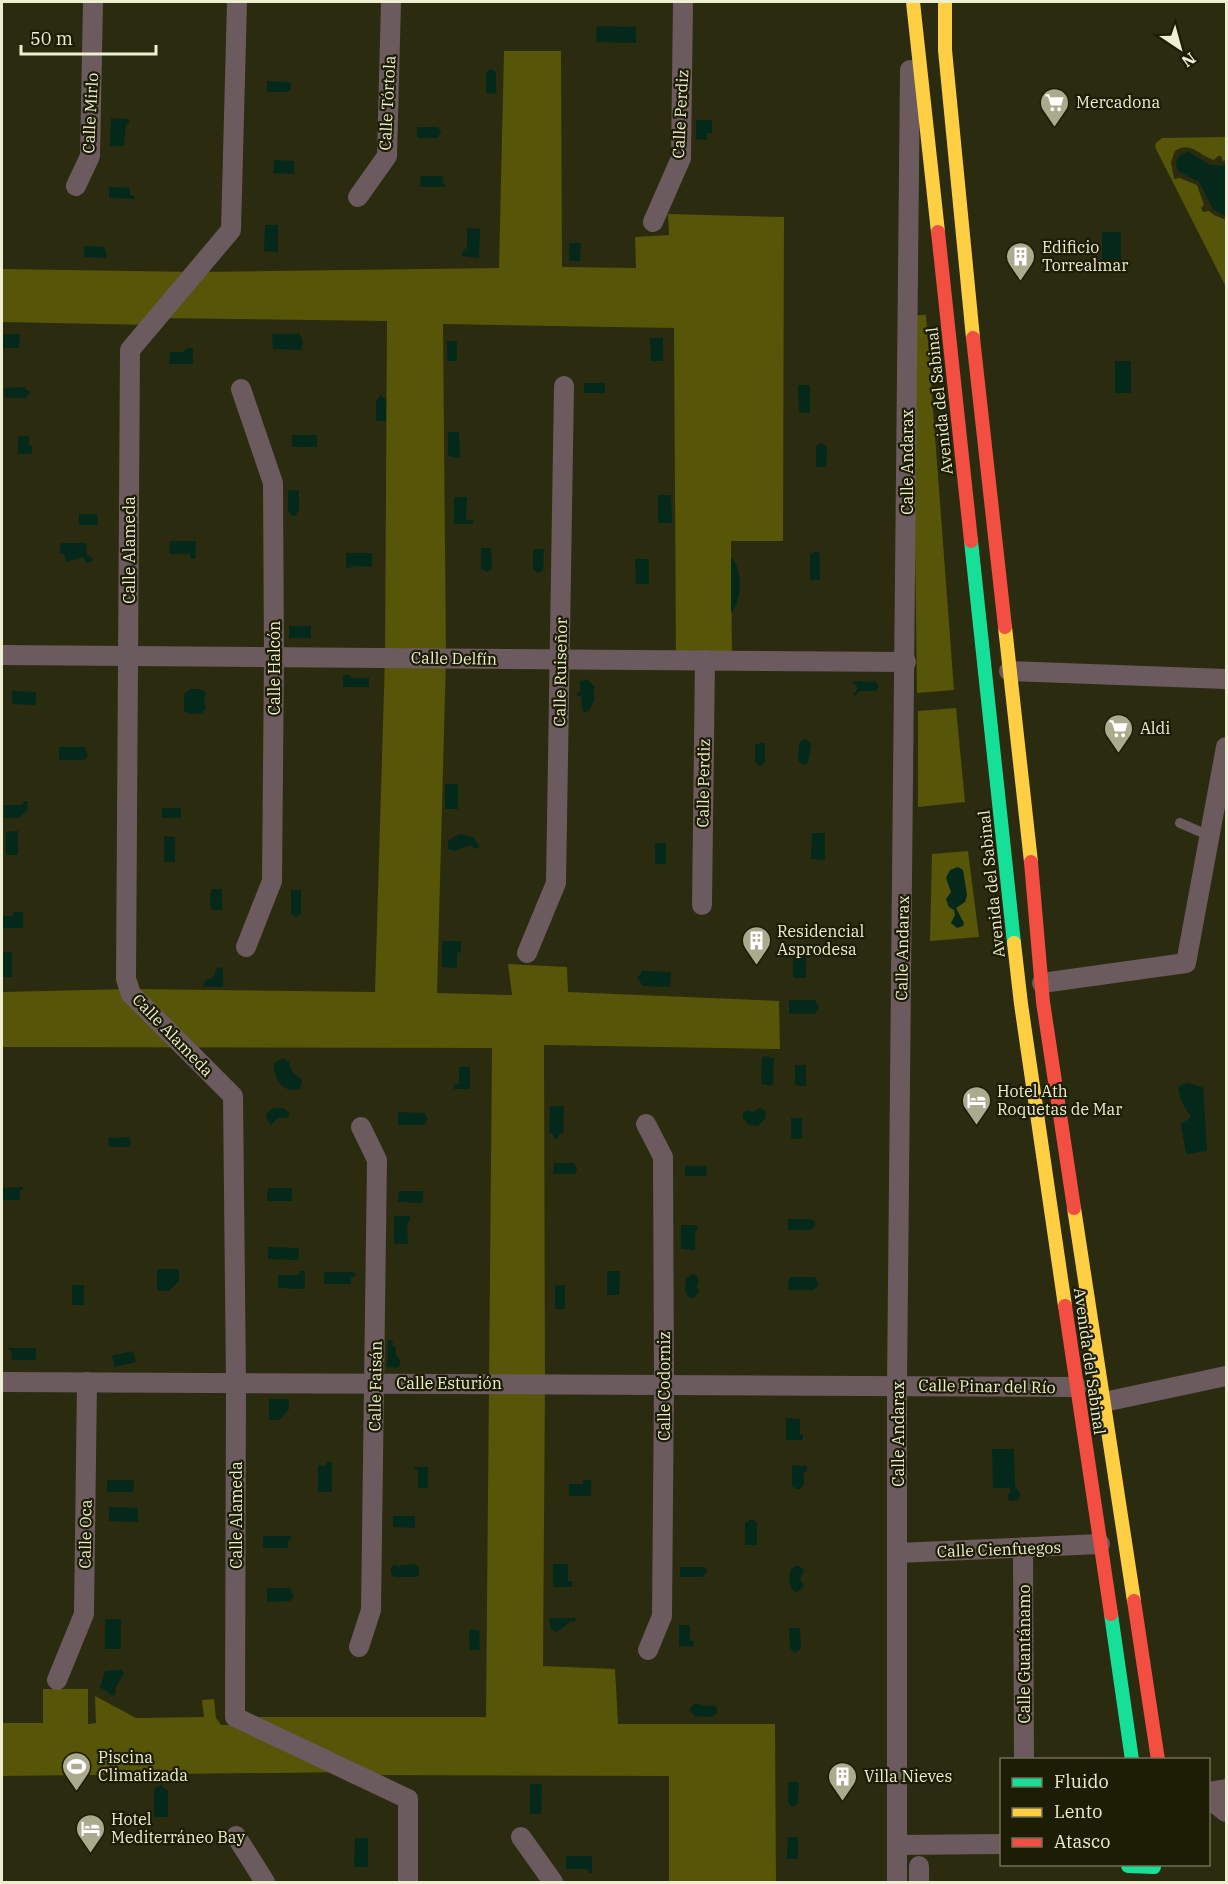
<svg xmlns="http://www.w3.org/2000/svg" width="1228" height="1884" viewBox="0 0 1228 1884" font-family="'IBM Plex Serif',serif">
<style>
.green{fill:#565508}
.water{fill:#04291b}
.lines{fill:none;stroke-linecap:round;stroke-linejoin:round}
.lane{stroke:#6b5a5e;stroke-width:10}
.street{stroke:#6b5a5e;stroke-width:20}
.fast{stroke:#16e098;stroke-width:14}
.slow{stroke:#ffcf43;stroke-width:14}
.jam{stroke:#f24e42;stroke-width:14}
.labels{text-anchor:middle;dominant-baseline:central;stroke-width:4.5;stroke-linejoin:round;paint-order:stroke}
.poi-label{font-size:16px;fill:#eeefd0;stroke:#1d1c04;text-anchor:start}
.street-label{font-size:16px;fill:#eeefd0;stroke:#1d1c04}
</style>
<rect width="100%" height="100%" fill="#2b2b10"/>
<g class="green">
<polygon points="504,51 561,51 562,267 636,268 635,237 669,235 668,214 784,217 783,541 731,541 732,661 676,660 674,328 443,324 446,658 437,993 512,995 508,964 567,967 568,992 779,1001 780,1049 544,1045 545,1384 543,1666 615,1669 618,1724 775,1724 776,1882 669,1882 669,1776 361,1775 353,1772 2,1776 2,1723 43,1723 43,1689 88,1689 88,1724 96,1723 95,1696 136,1718 204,1717 202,1700 214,1699 216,1718 221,1725 252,1725 235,1717 486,1717 492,1048 2,1047 2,992 129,989 375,992 385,657 387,321 157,318 151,325 2,322 2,269 196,272 499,268"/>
<path d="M1226,137V160L1223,161L1221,156H1218L1214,160C1200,156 1190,140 1175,151L1171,162L1174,179L1180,178L1197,185L1204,205L1201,208L1203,212L1209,211L1214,215L1226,220V287L1155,147L1156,143L1162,138Z"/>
<polygon points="912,315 926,315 954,690 917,693"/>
<polygon points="956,708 965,802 918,807 918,711"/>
<polygon points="968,851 979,937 930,941 932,854"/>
</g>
<g class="water">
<polygon points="597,26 636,27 636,43 596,42"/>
<polygon points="491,69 496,72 496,94 486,93 486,73"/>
<polygon points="267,81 288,82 291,84 291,89 287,92 267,92"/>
<polygon points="111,118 129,119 129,124 126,124 124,146 110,146"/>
<polygon points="696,120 712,120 712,133 707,133 707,140 696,139"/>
<polygon points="417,127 438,127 441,132 438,138 417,138"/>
<path d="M1189,152L1210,165L1226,166V216L1213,209L1199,182L1178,171C1173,161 1179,153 1189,152Z"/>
<polygon points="274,160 294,161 294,174 273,173"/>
<polygon points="421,176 443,176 442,183 445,184 445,187 420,187"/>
<polygon points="109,187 130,188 130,195 134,196 134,199 109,198"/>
<polygon points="265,225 278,225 278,252 264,251"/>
<polygon points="467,228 480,229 479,258 462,256 462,252 467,247"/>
<rect x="1102" y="232" width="19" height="31"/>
<polygon points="569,243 581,243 580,261 569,261"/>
<polygon points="84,246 105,247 107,258 84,257"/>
<polygon points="299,333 303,341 301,350 273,349 272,334 297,334"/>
<polygon points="2,334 20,334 19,348 2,348"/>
<polygon points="650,338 663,338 663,361 651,361"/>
<rect x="447" y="341" width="10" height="20"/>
<polygon points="188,348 193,348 193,364 169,364 170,352 183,352"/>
<rect x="1115" y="361" width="16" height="32"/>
<rect x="584" y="383" width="21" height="10"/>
<polygon points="798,385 810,385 810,413 799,412"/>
<polygon points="25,387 26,390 31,392 25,398 5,398 4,388"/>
<polygon points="381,395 386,400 386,421 376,421 376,400"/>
<polygon points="448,432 459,432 460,458 448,456"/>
<rect x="292" y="435" width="25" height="12"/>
<polygon points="18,436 29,436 29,445 32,446 32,454 18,454"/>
<polygon points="821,443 827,447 826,467 816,467 816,446"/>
<polygon points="288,490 299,490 299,510 295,516 292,516 288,511"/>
<polygon points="658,495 671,495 672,523 658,523"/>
<polygon points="454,497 467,497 466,519 468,521 473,519 473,524 454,524"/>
<polygon points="79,514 97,514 98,525 79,525"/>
<polygon points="170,541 196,541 195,559 191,559 190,554 169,554"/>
<polygon points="62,543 86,543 87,555 91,556 93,561 87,563 83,557 66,562 64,554 60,553 60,544"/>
<polygon points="481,548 491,548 492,569 488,572 481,569"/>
<polygon points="533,549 544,549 543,570 539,573 533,570"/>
<polygon points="816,551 820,554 820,580 810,580 810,554"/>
<polygon points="346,553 372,553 372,567 352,566 349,569 346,567"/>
<path d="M731,557C743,569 742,601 731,613Z"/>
<polygon points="635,559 649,559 649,584 636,584"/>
<rect x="289" y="626" width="22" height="12"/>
<polygon points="343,675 350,675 351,678 369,678 369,687 343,687"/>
<polygon points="587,679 595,687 593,693 595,699 589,711 584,712 581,705 582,696 578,696 576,694 580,691 580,682"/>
<polygon points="855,681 876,682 879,687 876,691 859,691 855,696 853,694 858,689 856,685 853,683"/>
<polygon points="191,689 201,689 206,693 204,702 206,708 202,713 190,714 184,711 184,694"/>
<polygon points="12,691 36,692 36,705 12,704"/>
<polygon points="806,739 811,744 808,763 803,765 798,761 799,744 802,740"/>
<polygon points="765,743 765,762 760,766 755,762 755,744"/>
<polygon points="59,747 85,747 88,755 85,760 59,760"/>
<rect x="445" y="784" width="13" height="25"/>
<polygon points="24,801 28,801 27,811 18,818 4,818 4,805 23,805"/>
<rect x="162" y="808" width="19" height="10"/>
<polygon points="18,831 18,855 6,855 6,832"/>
<polygon points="812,833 825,833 825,860 811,859"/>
<polygon points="460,834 473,837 480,847 474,849 471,845 455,851 448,849 448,840"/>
<polygon points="164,836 175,837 175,862 164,862"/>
<rect x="655" y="843" width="11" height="21"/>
<polygon points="958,867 963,870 967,895 965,902 956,908 964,923 963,926 957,928 951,923 955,915 954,910 949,907 946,899 951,892 946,878 950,870"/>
<polygon points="212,889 222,889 222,910 211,910 210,896"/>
<polygon points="291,890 301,890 301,914 296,917 291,914"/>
<polygon points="13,912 23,912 23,928 2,928 2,916 13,916"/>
<polygon points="442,941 461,941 461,952 457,953 457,968 442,967"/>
<rect x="793" y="951" width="13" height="27"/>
<polygon points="3,952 12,952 12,977 2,977"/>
<polygon points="223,967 223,987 203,987 205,980 213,978 217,968"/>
<polygon points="641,971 671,972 670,987 642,986 641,983 637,978 641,974"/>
<polygon points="789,1000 815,1000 819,1007 815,1014 789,1014"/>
<polygon points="764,1056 774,1058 773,1084 771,1086 761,1084 762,1058"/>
<path d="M283,1058L289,1061L292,1072C299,1078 306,1079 299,1089C283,1094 273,1078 274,1063Z"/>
<polygon points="795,1065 806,1065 806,1086 795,1085"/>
<polygon points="459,1067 470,1067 470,1089 454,1089 454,1085 459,1084"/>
<polygon points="1187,1083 1203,1087 1207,1151 1186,1154 1181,1124 1191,1117 1181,1101 1178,1087"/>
<polygon points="550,1106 564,1106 563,1134 560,1134 558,1138 555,1139 552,1133 549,1133"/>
<polygon points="274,1108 284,1108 290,1114 287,1118 278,1118 271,1125 266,1118 266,1114"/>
<polygon points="760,1108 766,1112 765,1119 758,1126 749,1125 743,1118 743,1113 747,1110 753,1112"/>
<polygon points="398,1112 425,1113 428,1120 425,1122 425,1125 398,1125"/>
<polygon points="791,1118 802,1118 802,1138 791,1139"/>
<polygon points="129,1137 131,1143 129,1147 109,1147 108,1138"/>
<polygon points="554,1163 574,1163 577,1169 575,1174 553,1174"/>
<polygon points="685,1166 706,1166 707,1176 685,1176"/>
<polygon points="23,1187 23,1190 20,1190 20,1200 2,1200 2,1188"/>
<polygon points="268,1188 292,1188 292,1201 267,1201"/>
<polygon points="399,1191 423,1191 423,1203 398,1202"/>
<polygon points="394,1216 410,1216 410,1221 407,1223 408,1244 394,1244"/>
<polygon points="788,1219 811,1219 815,1222 815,1226 810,1230 788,1230"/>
<polygon points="681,1225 696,1225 698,1228 695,1231 695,1250 681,1249"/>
<polygon points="268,1247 299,1248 298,1260 268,1259"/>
<polygon points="157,1269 179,1269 179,1281 169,1291 157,1290"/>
<polygon points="300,1271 305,1271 305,1289 278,1288 278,1275 299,1275"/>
<polygon points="607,1271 620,1271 619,1295 607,1295"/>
<polygon points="324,1272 355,1272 356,1276 351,1277 351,1284 324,1284"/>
<polygon points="692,1274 696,1275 699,1281 697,1286 699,1293 693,1298 688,1297 685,1290 686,1278"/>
<polygon points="789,1277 815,1277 819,1285 815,1288 815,1290 788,1290"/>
<rect x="72" y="1285" width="12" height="20"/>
<polygon points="565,1285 565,1309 555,1309 555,1286"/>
<polygon points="388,1340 393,1340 392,1345 396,1348 396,1355 400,1360 400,1366 397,1368 387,1367"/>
<polygon points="7,1348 36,1348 36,1360 11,1360 12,1352"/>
<polygon points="133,1351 136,1362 115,1367 112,1356"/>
<polygon points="269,1399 289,1399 289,1409 279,1420 269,1420"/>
<polygon points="786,1418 800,1419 800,1434 803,1434 803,1440 786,1440"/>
<polygon points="992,1449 1014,1449 1015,1486 1021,1495 1018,1500 1009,1501 1008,1494 1011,1491 1009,1488 993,1488"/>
<polygon points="327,1462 332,1462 332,1492 318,1492 318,1465 326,1466"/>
<polygon points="792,1465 807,1466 807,1471 804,1472 804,1485 800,1489 796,1489 792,1486"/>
<polygon points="414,1467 428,1467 428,1488 418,1488 418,1471 415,1470"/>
<polygon points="107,1480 134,1480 133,1492 107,1492"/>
<polygon points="583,1480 591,1480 591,1496 569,1496 569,1484 583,1484"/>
<polygon points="109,1507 138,1508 138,1522 109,1521"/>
<polygon points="393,1516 415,1516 415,1528 393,1527"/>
<polygon points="752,1519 757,1523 757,1545 745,1545 745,1523"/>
<polygon points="263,1536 291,1536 291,1539 288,1541 288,1548 263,1548"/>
<polygon points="395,1564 399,1567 401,1565 415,1564 419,1568 419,1575 416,1577 394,1577 391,1573 391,1567"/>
<polygon points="553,1564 568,1564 568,1581 572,1581 572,1587 553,1587"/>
<path d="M798,1565L804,1570L800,1579L804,1586L799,1591L795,1592C788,1586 789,1577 791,1569Z"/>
<polygon points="680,1567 703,1567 706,1569 707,1573 702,1577 680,1577"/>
<polygon points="267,1588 290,1588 294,1596 290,1601 267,1602"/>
<polygon points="549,1618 576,1618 575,1622 571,1621 557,1632 551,1629"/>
<rect x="105" y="1619" width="16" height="30"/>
<polygon points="679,1625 690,1625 690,1641 694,1641 693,1647 679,1646"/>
<polygon points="789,1628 800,1628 801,1648 795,1653 790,1648"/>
<polygon points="469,1630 479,1630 480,1650 470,1650"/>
<polygon points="122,1670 124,1673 115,1689 116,1693 113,1696 100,1687 105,1671"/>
<polygon points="695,1703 705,1706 713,1705 717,1708 717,1713 711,1717 695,1716 689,1710"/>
<polygon points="788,1782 799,1782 798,1803 793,1807 788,1803"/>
<polygon points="530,1784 542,1784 541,1814 530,1814"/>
<polygon points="161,1785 165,1789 168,1790 168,1817 154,1817 154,1789"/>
<polygon points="788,1837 798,1837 798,1859 787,1859"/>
<polygon points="355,1838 368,1838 368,1867 354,1867"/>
<polygon points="566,1856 592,1856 592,1873 589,1873 588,1869 566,1869"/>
</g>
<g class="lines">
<polyline class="lane" points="1180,823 1210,836"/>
<g class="street">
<polyline points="237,2 231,230 130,350 126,979 131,994 233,1096 236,1383 235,1717 408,1799 408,1882"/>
<polyline points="76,186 90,156 93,2"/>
<polyline points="358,197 387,156 391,2"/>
<polyline points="653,222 681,158 683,2"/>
<polyline points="241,389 273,483 274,657 272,881 246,947"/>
<polyline points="2,655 906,662"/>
<polyline points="1009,671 1226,679"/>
<polyline points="702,905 705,660"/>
<polyline points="527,953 556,883 564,386"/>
<polyline points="1042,983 1186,963 1226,747"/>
<polyline points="646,1124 663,1157 664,1384 662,1616 648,1650"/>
<polyline points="2,1382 1077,1387"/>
<polyline points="1104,1402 1226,1376"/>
<polyline points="1023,1548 1024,1760"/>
<polyline points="898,1553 1100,1544"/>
<polyline points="359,1647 371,1610 377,1160 361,1127"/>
<polyline points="57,1680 84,1614 87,1382"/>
<polyline points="1208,1792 1226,1789"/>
<polyline points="1208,1798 1226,1812"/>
<polyline points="236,1836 265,1882"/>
<polyline points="521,1837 553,1882"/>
<polyline points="897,1845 1002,1844"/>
<polyline points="897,1882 897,1385 910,70"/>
<polyline points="919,1882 919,1866"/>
</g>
<g class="fast">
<polyline points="971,541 1014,943"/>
<polyline points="1111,1614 1132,1760"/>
<polyline points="1128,1866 1154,1867"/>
</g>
<g class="slow">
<polyline points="913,2 938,232"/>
<polyline points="945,2 945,50 973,338"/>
<polyline points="1005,627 1031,862"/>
<polyline points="1014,943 1021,1004 1065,1306"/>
<polyline points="1074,1208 1134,1601"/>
</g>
<g class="jam">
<polyline points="938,232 971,541"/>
<polyline points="973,338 1005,627"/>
<polyline points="1031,862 1043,1002 1074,1208"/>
<polyline points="1065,1306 1111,1614"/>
<polyline points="1134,1601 1158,1760"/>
</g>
</g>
<defs>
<symbol id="supermarket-pin" viewBox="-11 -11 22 30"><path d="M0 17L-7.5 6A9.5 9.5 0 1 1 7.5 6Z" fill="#aaaa8d" stroke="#1d1c04"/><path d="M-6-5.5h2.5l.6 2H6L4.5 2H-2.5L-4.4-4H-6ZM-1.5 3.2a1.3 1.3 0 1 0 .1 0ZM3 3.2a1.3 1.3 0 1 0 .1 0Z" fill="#fff"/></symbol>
<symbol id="building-pin" viewBox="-11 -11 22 30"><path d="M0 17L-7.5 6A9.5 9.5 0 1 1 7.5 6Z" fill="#aaaa8d" stroke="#1d1c04"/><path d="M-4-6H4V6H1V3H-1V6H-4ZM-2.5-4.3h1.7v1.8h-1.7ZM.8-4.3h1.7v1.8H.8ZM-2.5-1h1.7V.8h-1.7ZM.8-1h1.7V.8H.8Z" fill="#fff"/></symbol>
<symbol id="hotel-pin" viewBox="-11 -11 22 30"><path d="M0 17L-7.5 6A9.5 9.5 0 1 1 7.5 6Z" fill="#aaaa8d" stroke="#1d1c04"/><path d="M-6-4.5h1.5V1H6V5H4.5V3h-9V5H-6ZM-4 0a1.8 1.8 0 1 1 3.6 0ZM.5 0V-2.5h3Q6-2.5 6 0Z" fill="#fff"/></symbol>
<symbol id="stadium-pin" viewBox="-11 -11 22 30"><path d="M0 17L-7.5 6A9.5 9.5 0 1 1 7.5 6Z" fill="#aaaa8d" stroke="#1d1c04"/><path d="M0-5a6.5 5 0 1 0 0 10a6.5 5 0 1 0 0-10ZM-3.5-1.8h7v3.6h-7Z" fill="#fff"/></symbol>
</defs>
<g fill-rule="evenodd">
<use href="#supermarket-pin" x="1038" y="86" width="33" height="45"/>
<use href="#building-pin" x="1004" y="240" width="33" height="45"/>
<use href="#supermarket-pin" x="1102" y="712" width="33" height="45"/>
<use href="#building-pin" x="740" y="924" width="33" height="45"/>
<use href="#hotel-pin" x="960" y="1084" width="33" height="45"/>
<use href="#stadium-pin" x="60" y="1750" width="33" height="45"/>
<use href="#building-pin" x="826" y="1760" width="33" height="45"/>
<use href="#hotel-pin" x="74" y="1812" width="33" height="45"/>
</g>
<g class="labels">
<g class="poi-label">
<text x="1076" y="102">Mercadona</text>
<text x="1042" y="247">Edificio<tspan x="1042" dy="18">Torrealmar</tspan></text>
<text x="1140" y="728">Aldi</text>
<text x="777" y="931">Residencial<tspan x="777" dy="18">Asprodesa</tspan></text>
<text x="997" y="1091">Hotel Ath<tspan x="997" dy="18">Roquetas de Mar</tspan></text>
<text x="98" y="1757">Piscina<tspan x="98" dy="18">Climatizada</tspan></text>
<text x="864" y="1776">Villa Nieves</text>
<text x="111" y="1819">Hotel<tspan x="111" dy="18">Mediterráneo Bay</tspan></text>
</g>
<g class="street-label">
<text transform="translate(387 103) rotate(-87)">Calle Tórtola</text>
<text transform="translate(90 113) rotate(-87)">Calle Mirlo</text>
<text transform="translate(680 114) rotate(-87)">Calle Perdiz</text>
<text transform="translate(939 401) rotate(-96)">Avenida del Sabinal</text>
<text transform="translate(907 462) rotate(-90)">Calle Andarax</text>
<text transform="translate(129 550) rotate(-90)">Calle Alameda</text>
<text transform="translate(454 658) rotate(1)">Calle Delfín</text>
<text transform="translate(274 668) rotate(-90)">Calle Halcón</text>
<text transform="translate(560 672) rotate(-89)">Calle Ruiseñor</text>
<text transform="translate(703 783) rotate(-89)">Calle Perdiz</text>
<text transform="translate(991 884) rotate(-96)">Avenida del Sabinal</text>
<text transform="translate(902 948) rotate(-89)">Calle Andarax</text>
<text transform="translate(173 1035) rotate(46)">Calle Alameda</text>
<text transform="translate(1090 1361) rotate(82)">Avenida del Sabinal</text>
<text x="449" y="1383">Calle Esturión</text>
<text transform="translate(375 1386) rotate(-89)">Calle Faisán</text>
<text transform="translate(664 1386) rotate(-90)">Calle Codorniz</text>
<text transform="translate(987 1386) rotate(1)">Calle Pinar del Río</text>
<text transform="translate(898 1434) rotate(-90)">Calle Andarax</text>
<text transform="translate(236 1515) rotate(-90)">Calle Alameda</text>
<text transform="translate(85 1534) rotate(-89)">Calle Oca</text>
<text transform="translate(999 1549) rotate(-2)">Calle Cienfuegos</text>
<text transform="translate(1024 1654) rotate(-90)">Calle Guantánamo</text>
</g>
</g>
<rect width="1228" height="1884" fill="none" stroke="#eeefd0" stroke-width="6"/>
<rect x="1000" y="1758" width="210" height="108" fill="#1d1c04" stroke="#717056" stroke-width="1.5"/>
<rect x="1012" y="1778" width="30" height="9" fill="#16e098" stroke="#717056" stroke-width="1.5"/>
<text x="1054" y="1788" font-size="18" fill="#eeefd0">Fluido</text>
<rect x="1012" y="1808" width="30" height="9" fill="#ffcf43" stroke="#717056" stroke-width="1.5"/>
<text x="1054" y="1818" font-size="18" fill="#eeefd0">Lento</text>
<rect x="1012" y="1838" width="30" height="9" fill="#f24e42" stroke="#717056" stroke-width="1.5"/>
<text x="1054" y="1848" font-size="18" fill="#eeefd0">Atasco</text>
<g transform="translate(1180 48) rotate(144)" stroke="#1d1c04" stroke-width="4.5" paint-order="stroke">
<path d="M0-4.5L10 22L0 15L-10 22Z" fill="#eeefd0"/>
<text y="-9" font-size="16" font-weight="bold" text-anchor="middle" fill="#eeefd0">N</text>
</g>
<path d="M21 45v9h135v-9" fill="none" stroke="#eeefd0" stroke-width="3"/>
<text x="30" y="45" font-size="18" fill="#eeefd0" stroke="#1d1c04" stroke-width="4.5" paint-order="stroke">50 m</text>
</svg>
